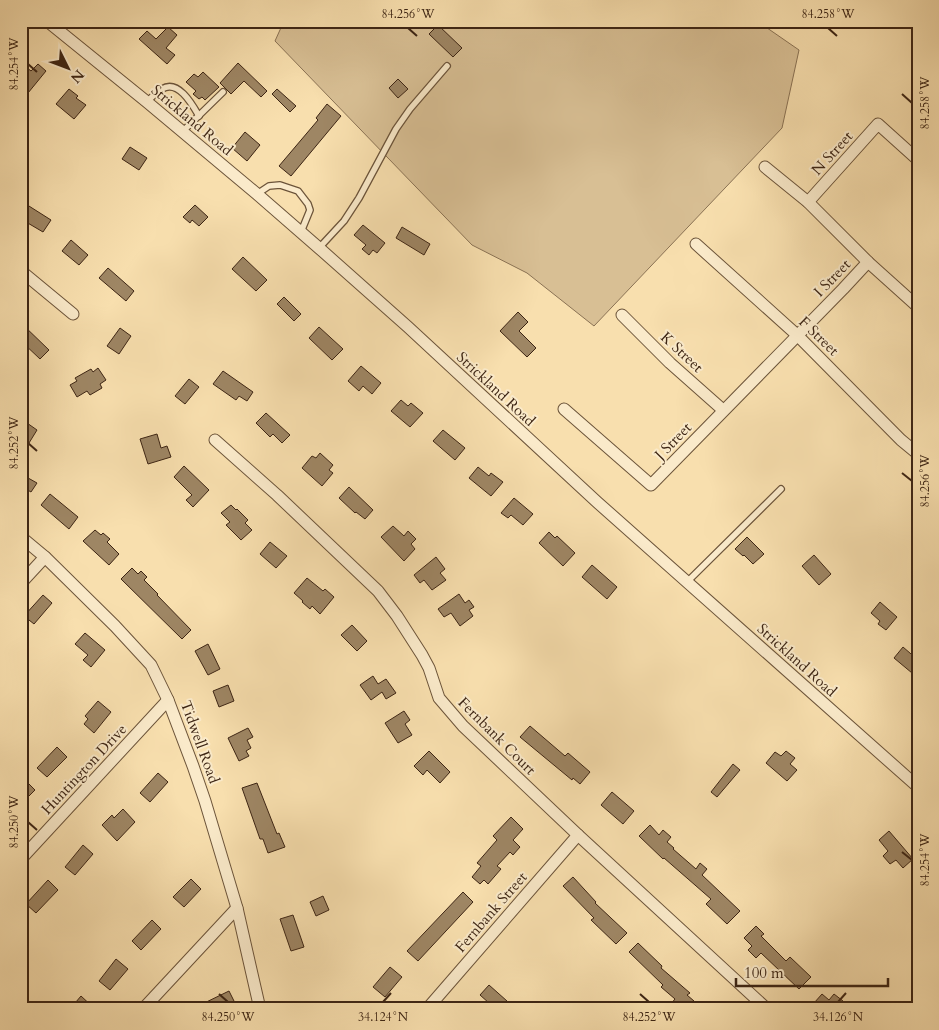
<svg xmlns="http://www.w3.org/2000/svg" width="939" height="1030" viewBox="0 0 939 1030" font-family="Cardo,serif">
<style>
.green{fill:#d8bf94;stroke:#8a7254}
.building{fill:#9e8664;stroke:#3d2514}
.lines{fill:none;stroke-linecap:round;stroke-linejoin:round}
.lane-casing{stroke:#6c543a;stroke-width:8}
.street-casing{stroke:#6c543a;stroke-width:13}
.lane{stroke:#faeaca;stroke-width:5.5}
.street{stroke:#faeaca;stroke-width:11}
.ticks{fill:none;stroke:#3d2514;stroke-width:2}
.labels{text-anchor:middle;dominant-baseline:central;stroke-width:4;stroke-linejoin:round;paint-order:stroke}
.street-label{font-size:15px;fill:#3d2514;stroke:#faeaca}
.neatline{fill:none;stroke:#3d2514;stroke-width:2}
.ticks-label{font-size:12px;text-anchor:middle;fill:#3d2514}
</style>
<rect width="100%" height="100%" fill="#f8dfae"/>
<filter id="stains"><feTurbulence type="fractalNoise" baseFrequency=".004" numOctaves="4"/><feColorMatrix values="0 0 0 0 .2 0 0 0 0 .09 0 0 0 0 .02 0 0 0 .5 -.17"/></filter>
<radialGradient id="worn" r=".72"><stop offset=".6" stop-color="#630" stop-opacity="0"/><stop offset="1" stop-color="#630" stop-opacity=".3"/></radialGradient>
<polygon class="green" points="284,21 757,21 799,50 782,128 594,326 527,273 472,245 275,41"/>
<g class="building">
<polygon points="438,25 462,48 453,57 429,34"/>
<polygon points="168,27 177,35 166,48 175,55 167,64 139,39 147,31 156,39"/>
<polygon points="21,63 31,71 38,64 46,71 28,93 21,87"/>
<polygon points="238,63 267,91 261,97 244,81 231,94 220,83"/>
<polygon points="203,72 219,87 205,100 202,97 199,99 193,94 196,91 186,82 194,74 198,77"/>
<polygon points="398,79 408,89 398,98 389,88"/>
<polygon points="69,89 78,96 76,98 86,105 74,119 56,104"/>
<polygon points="277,89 296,106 290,112 272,94"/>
<polygon points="327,104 341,116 291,176 279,166 318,120 316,118"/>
<polygon points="245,132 260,145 247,161 232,148"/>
<polygon points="130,147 147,158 139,170 122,159"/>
<polygon points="21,201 51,220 43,232 21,219"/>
<polygon points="195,205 208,217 199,226 192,220 190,223 183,217"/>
<polygon points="363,225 385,243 377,253 373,250 369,255 362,249 366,245 354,235"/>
<polygon points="402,227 430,244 424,255 396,238"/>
<polygon points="71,240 88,255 79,265 62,251"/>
<polygon points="243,257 267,280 256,291 232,269"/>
<polygon points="108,268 134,291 126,301 99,278"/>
<polygon points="284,297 301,314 294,321 277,304"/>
<polygon points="518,312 528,322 519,331 536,348 527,357 500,331"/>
<polygon points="21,323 49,350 40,359 21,341"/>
<polygon points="319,327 343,349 332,360 309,338"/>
<polygon points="120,328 131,336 119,354 107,346"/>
<polygon points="361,366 381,383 372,394 363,386 359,391 348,381"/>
<polygon points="98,368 106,380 100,384 102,388 90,395 87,391 77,397 70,385 77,381 75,378 91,369 93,372"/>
<polygon points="223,371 253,392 247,401 239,396 236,400 213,384"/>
<polygon points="189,379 199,387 185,404 175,396"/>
<polygon points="401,400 408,406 411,403 423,413 410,427 391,411"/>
<polygon points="266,413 290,435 282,443 273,434 270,437 256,423"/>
<polygon points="27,423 37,430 29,443 21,438 21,432"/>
<polygon points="443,430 465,448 455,460 433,441"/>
<polygon points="157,434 161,448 167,446 171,457 148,464 140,439"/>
<polygon points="320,453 333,465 329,470 333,473 322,486 302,468 312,456 316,458"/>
<polygon points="184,466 209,490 193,507 186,500 192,495 174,477"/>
<polygon points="478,467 489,476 491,473 503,482 491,496 469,478"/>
<polygon points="21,474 37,483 31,492 26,489 21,498"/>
<polygon points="349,487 373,510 365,519 356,512 355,513 339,498"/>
<polygon points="50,494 78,517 69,529 41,505"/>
<polygon points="514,498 533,514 523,525 511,515 508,518 501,513"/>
<polygon points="231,505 236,510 237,509 248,520 245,523 252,530 241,540 226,525 230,522 221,513"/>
<polygon points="393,526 404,536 408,531 416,539 411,544 415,549 404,561 381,537"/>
<polygon points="95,530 101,535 103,533 110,539 107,542 119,554 109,565 83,541"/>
<polygon points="549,532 555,538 557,536 575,553 563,566 539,543"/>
<polygon points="747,537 764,554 753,564 744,555 743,556 735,549"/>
<polygon points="270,542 287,556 276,568 260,554"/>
<polygon points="814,555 831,574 819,585 802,566"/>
<polygon points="436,557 445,569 440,573 446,580 432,590 424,580 420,583 414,575"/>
<polygon points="592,565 617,587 607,599 582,577"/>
<polygon points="132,568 138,574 141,571 147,577 144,580 158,594 157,595 191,630 182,639 121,579"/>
<polygon points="307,578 323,591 325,589 334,597 320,614 312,606 310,609 302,602 303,601 294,593"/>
<polygon points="459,594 465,603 469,600 474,607 469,610 473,616 460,626 451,613 444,617 438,609"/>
<polygon points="43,595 52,603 34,624 24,616"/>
<polygon points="880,602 897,617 886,630 878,624 880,621 871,613"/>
<polygon points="352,625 367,641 357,651 341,635"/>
<polygon points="85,633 105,650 91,667 83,660 88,655 75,644"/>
<polygon points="208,644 220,669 208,675 195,651"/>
<polygon points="903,647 918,660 918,678 894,658"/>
<polygon points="373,676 378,684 386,679 396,693 386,699 382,692 371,700 360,685"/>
<polygon points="228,685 234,701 219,707 213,691"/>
<polygon points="98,701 111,712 94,733 84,724 88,719 85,716"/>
<polygon points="404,711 410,720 405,724 412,735 398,743 385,723"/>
<polygon points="530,726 565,756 568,753 590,772 580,784 573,778 572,780 520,737"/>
<polygon points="248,728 253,737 247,740 251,748 246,751 249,756 239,761 228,738"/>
<polygon points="57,747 67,757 47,777 37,768"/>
<polygon points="429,751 450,772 440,783 427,770 423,775 414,766"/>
<polygon points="786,751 795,758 790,764 797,770 787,781 766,763 775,752 781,756"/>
<polygon points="733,764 740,770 717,797 711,792"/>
<polygon points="158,773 168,782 150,802 140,793"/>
<polygon points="25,780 35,790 21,804 21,784"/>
<polygon points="257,783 277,834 279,833 285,847 268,853 263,839 260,839 242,788"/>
<polygon points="612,792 634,811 623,824 601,805"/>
<polygon points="123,809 135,822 117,841 102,825 112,815 114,818"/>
<polygon points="511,817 523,829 513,840 520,847 513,855 510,852 497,866 501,869 488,884 484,880 480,884 472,877 481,866 477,863 497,840 493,836"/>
<polygon points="650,825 659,835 663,830 671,837 667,842 674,848 673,849 696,869 700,863 707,869 702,875 740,911 727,924 706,904 711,899 664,858 663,859 639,836"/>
<polygon points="889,831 913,859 903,868 896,860 890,864 883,856 888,851 879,840"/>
<polygon points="83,845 93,854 75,875 65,867"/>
<polygon points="573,877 596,902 595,903 627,933 616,944 591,920 594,918 563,886"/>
<polygon points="191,879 201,889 184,907 173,897"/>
<polygon points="48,880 58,890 36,913 26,904"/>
<polygon points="463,892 473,902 418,961 407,951"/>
<polygon points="323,896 329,910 316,916 310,902"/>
<polygon points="293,915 304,947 291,951 280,919"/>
<polygon points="152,920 161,929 141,950 132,941"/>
<polygon points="756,926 764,934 761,936 786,961 790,957 811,977 799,989 761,953 756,958 748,950 752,946 744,938"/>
<polygon points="638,943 662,966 661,968 690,993 687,995 694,1001 687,1009 674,1009 670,1005 675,999 661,987 663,985 629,952"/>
<polygon points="116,959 128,969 110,990 99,981"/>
<polygon points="390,967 402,977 385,997 373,987"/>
<polygon points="489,985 507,1001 501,1009 484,1009 489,1003 480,995"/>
<polygon points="229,991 235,1003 223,1009 192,1009"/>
<polygon points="822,994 829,1000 834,994 843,1001 838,1008 839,1009 821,1009 814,1003"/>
<polygon points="81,996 95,1009 70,1009"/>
</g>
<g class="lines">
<defs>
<g id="lane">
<path d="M147,102C151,98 156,92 162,89C178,79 192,104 199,116"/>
<polyline points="182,132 223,92"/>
<polyline points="257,194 269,186 280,185 298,191 308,204 310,210 301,232"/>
<polyline points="319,248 344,221 359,198 396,129 410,109 447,66"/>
<polyline points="687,582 781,489"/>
</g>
<g id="street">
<polyline points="47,21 147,102 257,194 319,248 408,327 597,502 918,787"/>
<polyline points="765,167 808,202 868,262 918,307"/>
<polyline points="808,202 878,124 918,160"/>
<polyline points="696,244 797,335 901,440 918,454"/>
<polyline points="21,271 73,314"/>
<polyline points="622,315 670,363 723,410"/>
<polyline points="564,409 651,485 843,289 868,262"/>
<polyline points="215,440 277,495 378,591 397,616 422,655 429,668 439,698 463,726 578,835 767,1009"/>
<polyline points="21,537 45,557 115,626 151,665 168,700 193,766 205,801 237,908 260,1009"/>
<polyline points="21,583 45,557"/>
<polyline points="21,859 168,700"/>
<polyline points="143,1009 237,908"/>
<polyline points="427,1009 578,835"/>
</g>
</defs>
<use href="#lane" class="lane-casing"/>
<use href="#street" class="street-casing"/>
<use href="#lane" class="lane"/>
<use href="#street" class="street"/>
</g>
<path class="ticks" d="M408,28L417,36M828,28L837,36M28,64L37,72M902,94L912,103M28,443L37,451M902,473L912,481M28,822L37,830M902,852L912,860M219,994L228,1002M640,994L649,1002M383,1002L391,993M838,1002L846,993"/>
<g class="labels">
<g class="street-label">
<text transform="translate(192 120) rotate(40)">Strickland Road</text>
<text transform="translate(832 153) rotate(-48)">N Street</text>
<text transform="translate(832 278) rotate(-46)">I Street</text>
<text transform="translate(819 336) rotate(44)">F Street</text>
<text transform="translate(682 352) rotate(43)">K Street</text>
<text transform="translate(496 389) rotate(43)">Strickland Road</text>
<text transform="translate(673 441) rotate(-46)">J Street</text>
<text transform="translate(797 660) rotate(42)">Strickland Road</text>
<text transform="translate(497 736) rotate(45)">Fernbank Court</text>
<text transform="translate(200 742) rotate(70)">Tidwell Road</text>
<text transform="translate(84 769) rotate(-47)">Huntington Drive</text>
<text transform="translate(491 912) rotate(-49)">Fernbank Street</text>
</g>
</g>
<rect width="939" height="1030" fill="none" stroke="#f8dfae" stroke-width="55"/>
<g transform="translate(68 68) rotate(132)" stroke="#faeaca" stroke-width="4" paint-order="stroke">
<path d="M0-4L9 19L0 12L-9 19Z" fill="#3d2514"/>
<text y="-8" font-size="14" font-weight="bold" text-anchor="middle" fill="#3d2514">N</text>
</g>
<path d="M736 978v8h152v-8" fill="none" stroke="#3d2514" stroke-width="2.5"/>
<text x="744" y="978" font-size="15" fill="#3d2514" stroke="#faeaca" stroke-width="4" paint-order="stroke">100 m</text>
<rect x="28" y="28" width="884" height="974" class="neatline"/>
<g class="ticks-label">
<text x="408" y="18">84.256°W</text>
<text x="828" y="18">84.258°W</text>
<text transform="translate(14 64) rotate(-90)" y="4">84.254°W</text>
<text transform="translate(925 103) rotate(-90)" y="4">84.258°W</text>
<text transform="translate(14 443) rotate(-90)" y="4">84.252°W</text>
<text transform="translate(925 481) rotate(-90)" y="4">84.256°W</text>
<text transform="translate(14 822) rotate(-90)" y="4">84.250°W</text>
<text transform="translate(925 860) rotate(-90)" y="4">84.254°W</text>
<text x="228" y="1021">84.250°W</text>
<text x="383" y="1021">34.124°N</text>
<text x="649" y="1021">84.252°W</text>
<text x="838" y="1021">34.126°N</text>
</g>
<rect width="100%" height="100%" filter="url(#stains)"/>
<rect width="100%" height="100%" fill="url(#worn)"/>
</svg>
